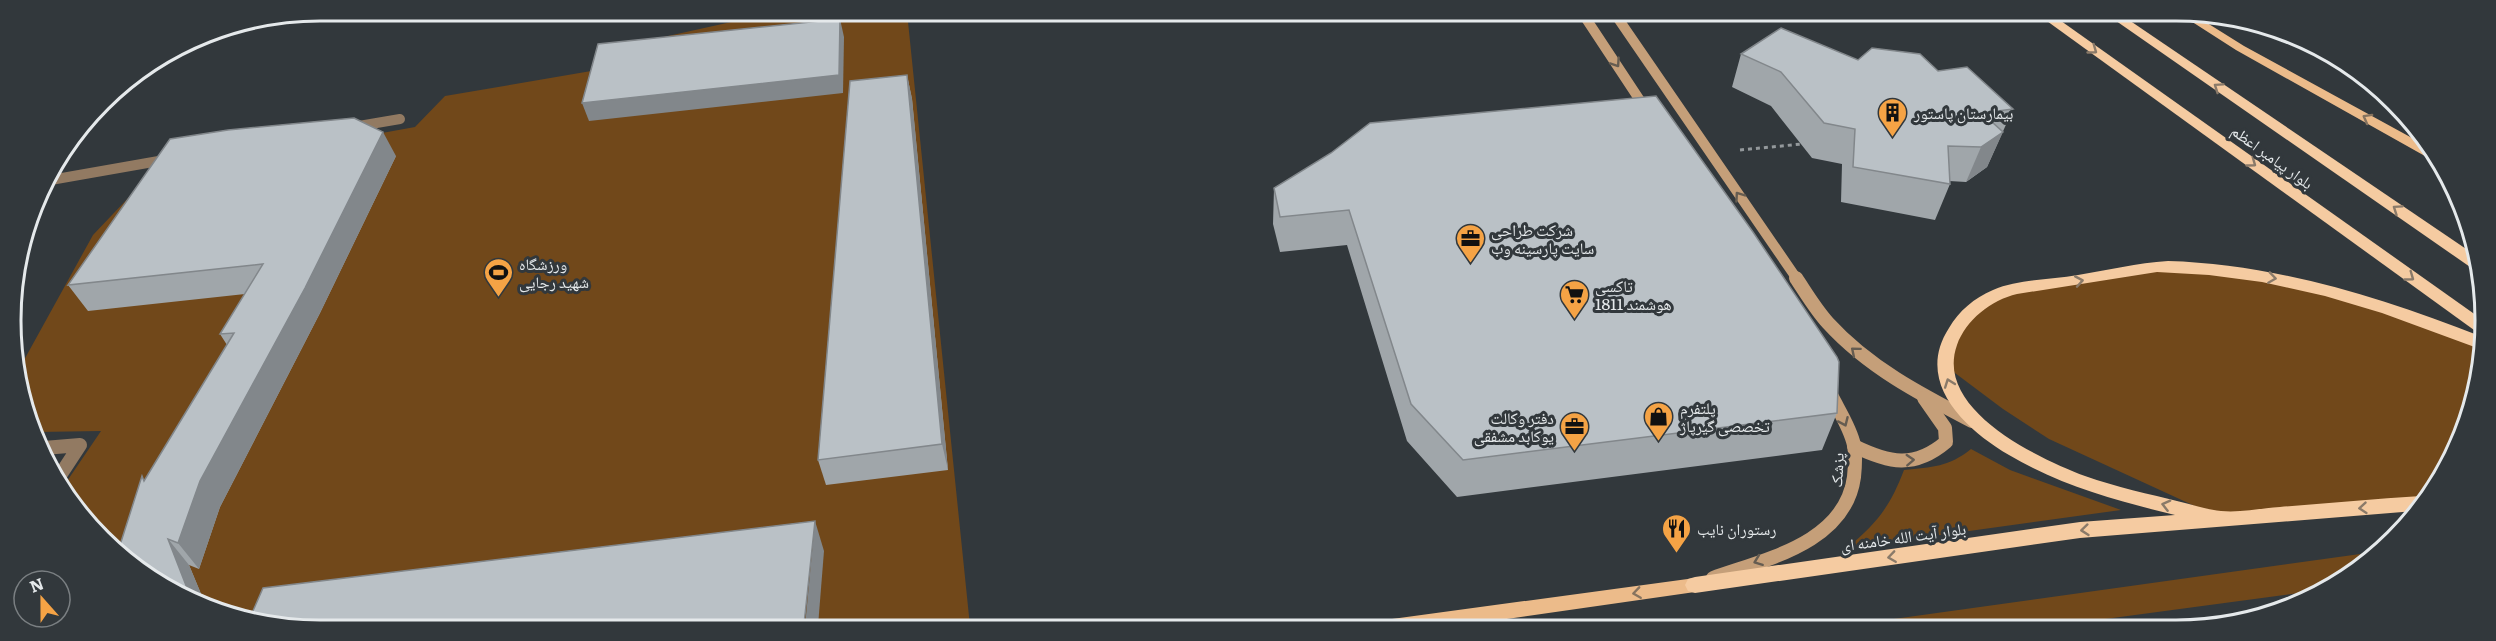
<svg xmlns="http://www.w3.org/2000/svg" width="2496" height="641" viewBox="0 0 2496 641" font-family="Literata,'Noto Naskh Arabic',serif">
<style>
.green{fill:#71481a}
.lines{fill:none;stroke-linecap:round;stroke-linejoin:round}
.path{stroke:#93989b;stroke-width:3;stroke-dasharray:4 4;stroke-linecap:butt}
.minor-far1{stroke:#927a62;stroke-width:10}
.minor{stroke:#927a62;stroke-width:14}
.secondary-far1{stroke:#c59f79;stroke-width:10}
.secondary{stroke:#c59f79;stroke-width:14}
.primary{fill:#ecbb8a;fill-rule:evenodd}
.trunk{fill:#f5cba1;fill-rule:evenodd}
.wall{fill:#a0a6aa}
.shaded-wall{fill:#82878b}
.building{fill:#bac1c6;stroke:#82878b;stroke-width:1.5}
.oneway{stroke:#8a7a69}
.oneway2{stroke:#655c51}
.oneway3{stroke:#86735f}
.labels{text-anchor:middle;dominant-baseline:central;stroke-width:6;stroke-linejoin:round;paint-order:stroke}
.poi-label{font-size:16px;fill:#e5e9eb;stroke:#32383c;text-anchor:start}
.street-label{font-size:16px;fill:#e5e9eb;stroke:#32383c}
.rim{fill:none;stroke:#e5e9eb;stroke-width:3}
</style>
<rect width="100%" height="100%" fill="#32383c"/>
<g class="green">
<polygon points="777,12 907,12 970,626 260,625 149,578 74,509 63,487 101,431 37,432 21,401 18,371 93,235 150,175 415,127 445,96 597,70 659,38"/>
<polygon points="2148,268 2287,280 2480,343 2480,381 2444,475 2421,503 2223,519 2049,439 2003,409 1943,364 1954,331 2001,293"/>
<path d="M1971,449L2010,470L2121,510L1847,548C1877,523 1890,507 1904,470C1932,467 1949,467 1971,449Z"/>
<polygon points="2382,551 2322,590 2038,628 1836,627"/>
</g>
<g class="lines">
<polyline class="path" points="1740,150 1802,144"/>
<g class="minor-far1">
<polyline points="353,127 400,119"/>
<polyline points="45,181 170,159"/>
</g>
<polyline class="minor" points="44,448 80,445 59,477"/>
<g class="secondary-far1">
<polyline points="1583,14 1647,111"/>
<polyline points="1615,14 1797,279"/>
</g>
<g class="secondary">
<path d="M1796,278C1806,293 1816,310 1828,323C1868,367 1920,394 1972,421"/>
<path d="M1854,446C1889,463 1914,469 1946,442L1945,428L1924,398"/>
<path d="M1713,578C1766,559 1845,543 1854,477C1855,467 1856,456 1854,445C1850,427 1839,411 1831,395"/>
</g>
<g class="primary">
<polygon points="2183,16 2196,16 2244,46 2434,150 2438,161 2432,160 2236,50"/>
<polygon points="1695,578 1701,580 1704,585 1701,590 1695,592 1451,627 1383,626 1385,621 1392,619"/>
</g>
<g class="trunk">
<polygon points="2040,16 2054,16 2480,318 2480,331 2474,330"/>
<polygon points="2109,16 2123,16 2478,257 2479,270 2473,269"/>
<path d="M2168,261C2274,264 2381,297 2480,336V349L2382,313L2325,296L2262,282L2209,275L2157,272L2017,294C1991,300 1966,320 1957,345C1934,409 2037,458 2085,476C2116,487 2149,494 2181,502C2194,505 2208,510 2221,511C2240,513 2262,508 2280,507C2327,503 2374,499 2421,496L2426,497L2415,511L2080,538L1695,593L1688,591L1685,585L1688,579L1695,577L2080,522L2175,515C2117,501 2061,486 2009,455C1965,429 1914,382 1949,328C1959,311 1974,298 1993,290C2019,279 2050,280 2078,275C2108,270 2137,263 2168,261Z"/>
</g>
</g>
<g class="wall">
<polygon points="1741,54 1858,60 1938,71 2013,109 1987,167 1966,182 1949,181 1950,184 1935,220 1841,202 1842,164 1812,158 1771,106 1732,87"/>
<polygon points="907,75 912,99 948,470 826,485 818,460"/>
<polygon points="1331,153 1837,413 1822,450 1457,497 1407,441 1347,245 1280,252 1273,224 1274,188"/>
<polygon points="396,156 320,313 220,507 199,569 189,565 204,601 149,578 145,480 227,345 220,334 245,294 88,311 68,285"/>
</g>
<g class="shaded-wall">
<polygon points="840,19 844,37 843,93 589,121 582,103"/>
<polygon points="907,75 912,99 948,470 942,444"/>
<polygon points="383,132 396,156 320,313 220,507 199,569 178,543 200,481"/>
<polygon points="2003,132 1987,167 1966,182 1981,147"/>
<polygon points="815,521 824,551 818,626 805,626"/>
<polygon points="168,539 189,565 204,601 182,592"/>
</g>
<g class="building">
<polygon points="840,19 839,75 582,103 598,44"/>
<polygon points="1781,28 1858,60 1872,48 1920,54 1938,71 1967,67 2013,109 1982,113 2003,132 1981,147 1948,146 1950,184 1853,167 1855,129 1824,123 1781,72 1741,54"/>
<polygon points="907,75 942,444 818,460 850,81"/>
<polygon points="1656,96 1753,232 1837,357 1839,362 1837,413 1463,460 1411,404 1349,210 1280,217 1274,188 1331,153 1370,123"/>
<polygon points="354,118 383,132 305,288 200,481 178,543 168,539 187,588 182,592 149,578 120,552 121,542 142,476 144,481 234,333 220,334 263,264 68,285 170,139 228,130"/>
<polygon points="815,521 804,624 795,626 260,625 249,620 263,588"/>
</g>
<defs><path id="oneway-chevron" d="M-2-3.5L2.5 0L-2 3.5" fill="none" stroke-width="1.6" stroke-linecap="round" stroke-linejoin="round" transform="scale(1.5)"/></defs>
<g class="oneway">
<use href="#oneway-chevron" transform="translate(2093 50) rotate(36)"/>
<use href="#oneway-chevron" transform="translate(2218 87) rotate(-146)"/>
<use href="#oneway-chevron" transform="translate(2252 163) rotate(36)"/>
<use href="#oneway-chevron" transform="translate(2397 209) rotate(-146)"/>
<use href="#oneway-chevron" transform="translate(2410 277) rotate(36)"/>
<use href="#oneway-chevron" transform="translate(2272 278) rotate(8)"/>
<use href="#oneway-chevron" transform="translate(2079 281) rotate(-10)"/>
<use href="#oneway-chevron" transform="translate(1949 383) rotate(-110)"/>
<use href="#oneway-chevron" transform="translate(2166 505) rotate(-166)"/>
<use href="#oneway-chevron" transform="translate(2363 508) rotate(175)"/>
<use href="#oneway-chevron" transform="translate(2085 530) rotate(174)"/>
<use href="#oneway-chevron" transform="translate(1892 557) rotate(172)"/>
</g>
<g class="oneway2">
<use href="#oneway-chevron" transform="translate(1616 63) rotate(56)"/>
<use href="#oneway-chevron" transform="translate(1739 196) rotate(-125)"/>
<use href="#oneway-chevron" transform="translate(1855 351) rotate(-140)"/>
<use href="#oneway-chevron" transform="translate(1844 422) rotate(66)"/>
<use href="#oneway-chevron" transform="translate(1910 460) rotate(-3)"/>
<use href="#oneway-chevron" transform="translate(1758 561) rotate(159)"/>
</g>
<g class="oneway3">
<use href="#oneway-chevron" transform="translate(2367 118) rotate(-151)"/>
<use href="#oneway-chevron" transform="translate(1637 593) rotate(172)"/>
</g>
<defs>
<symbol id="building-pin" viewBox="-11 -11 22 30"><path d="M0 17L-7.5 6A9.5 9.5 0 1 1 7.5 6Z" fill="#f5a345" stroke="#32383c"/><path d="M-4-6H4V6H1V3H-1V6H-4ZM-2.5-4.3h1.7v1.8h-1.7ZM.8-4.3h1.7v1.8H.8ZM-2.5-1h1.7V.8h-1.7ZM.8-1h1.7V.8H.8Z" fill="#111"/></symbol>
<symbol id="office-pin" viewBox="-11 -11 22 30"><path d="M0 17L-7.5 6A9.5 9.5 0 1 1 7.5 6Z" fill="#f5a345" stroke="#32383c"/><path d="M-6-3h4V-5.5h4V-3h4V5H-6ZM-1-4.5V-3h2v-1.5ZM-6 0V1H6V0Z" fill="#111"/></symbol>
<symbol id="stadium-pin" viewBox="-11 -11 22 30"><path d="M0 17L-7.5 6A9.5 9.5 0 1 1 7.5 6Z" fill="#f5a345" stroke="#32383c"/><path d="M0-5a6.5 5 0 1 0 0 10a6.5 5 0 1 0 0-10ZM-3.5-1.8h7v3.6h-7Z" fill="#111"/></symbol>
<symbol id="supermarket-pin" viewBox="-11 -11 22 30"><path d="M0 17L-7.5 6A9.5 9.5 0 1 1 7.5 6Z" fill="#f5a345" stroke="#32383c"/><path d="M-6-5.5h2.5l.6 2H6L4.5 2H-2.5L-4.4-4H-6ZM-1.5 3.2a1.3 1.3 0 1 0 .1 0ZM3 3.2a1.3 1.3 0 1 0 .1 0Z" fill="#111"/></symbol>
<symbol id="shop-pin" viewBox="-11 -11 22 30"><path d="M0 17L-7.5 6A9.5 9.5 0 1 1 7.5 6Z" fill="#f5a345" stroke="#32383c"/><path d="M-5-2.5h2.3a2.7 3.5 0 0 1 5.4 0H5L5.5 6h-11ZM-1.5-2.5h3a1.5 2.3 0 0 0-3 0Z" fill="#111"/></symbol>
<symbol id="restaurant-pin" viewBox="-11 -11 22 30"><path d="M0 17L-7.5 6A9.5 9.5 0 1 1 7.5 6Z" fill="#f5a345" stroke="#32383c"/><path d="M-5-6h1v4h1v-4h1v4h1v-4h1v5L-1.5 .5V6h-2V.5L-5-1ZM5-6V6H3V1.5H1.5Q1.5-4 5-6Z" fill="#111"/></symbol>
</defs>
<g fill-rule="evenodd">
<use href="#building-pin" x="1876" y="96" width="33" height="45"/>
<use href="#office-pin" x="1454" y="222" width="33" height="45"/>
<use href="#stadium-pin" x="482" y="256" width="33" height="45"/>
<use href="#supermarket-pin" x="1558" y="278" width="33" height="45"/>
<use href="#shop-pin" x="1642" y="400" width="33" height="45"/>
<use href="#office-pin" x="1558" y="410" width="33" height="45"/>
<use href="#restaurant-pin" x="1660" y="512" width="33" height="45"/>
</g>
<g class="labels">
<g class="poi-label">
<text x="1914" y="112">بیمارستان پاستور</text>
<text x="1491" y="229">شرکت طراحی<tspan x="1491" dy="18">سایت پارسینه وب</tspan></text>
<text x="519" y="263">ورزشگاه<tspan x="519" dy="18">شهید رجایی</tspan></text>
<text x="1595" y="285">تاکسی<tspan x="1595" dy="18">هوشمند 1811</tspan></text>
<text x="1680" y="407">پلتفرم<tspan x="1680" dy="18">تخصصی گیرپاژ</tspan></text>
<text x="1554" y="417" text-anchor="end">دفتر وکالت<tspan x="1554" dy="18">یوکابد مشفقی</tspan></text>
<text x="1697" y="528">رستوران نایب</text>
</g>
<g class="street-label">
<text transform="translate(2273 156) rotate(36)">بلوار پیامبر اعظم</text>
<text transform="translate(1836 470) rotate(-87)">پزشک</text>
<text transform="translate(1903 536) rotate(-8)">بلوار آیت الله خامنه ای</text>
</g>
</g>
<path d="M0 0H2496V641H0ZM320 21H2176A299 299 0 0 1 2475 320V321A299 299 0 0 1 2176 620H320A299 299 0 0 1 21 321V320A299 299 0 0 1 320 21Z" fill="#32383c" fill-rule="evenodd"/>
<path class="rim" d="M320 21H2176A299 299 0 0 1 2475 320V321A299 299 0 0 1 2176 620H320A299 299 0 0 1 21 321V320A299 299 0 0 1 320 21Z"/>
<g transform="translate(42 599) rotate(339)"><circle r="28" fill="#32383c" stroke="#7a7f82" stroke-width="1.5"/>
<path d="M0-4.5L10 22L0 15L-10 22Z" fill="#f5a345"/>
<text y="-9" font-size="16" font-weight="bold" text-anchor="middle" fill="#e5e9eb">N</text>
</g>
</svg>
